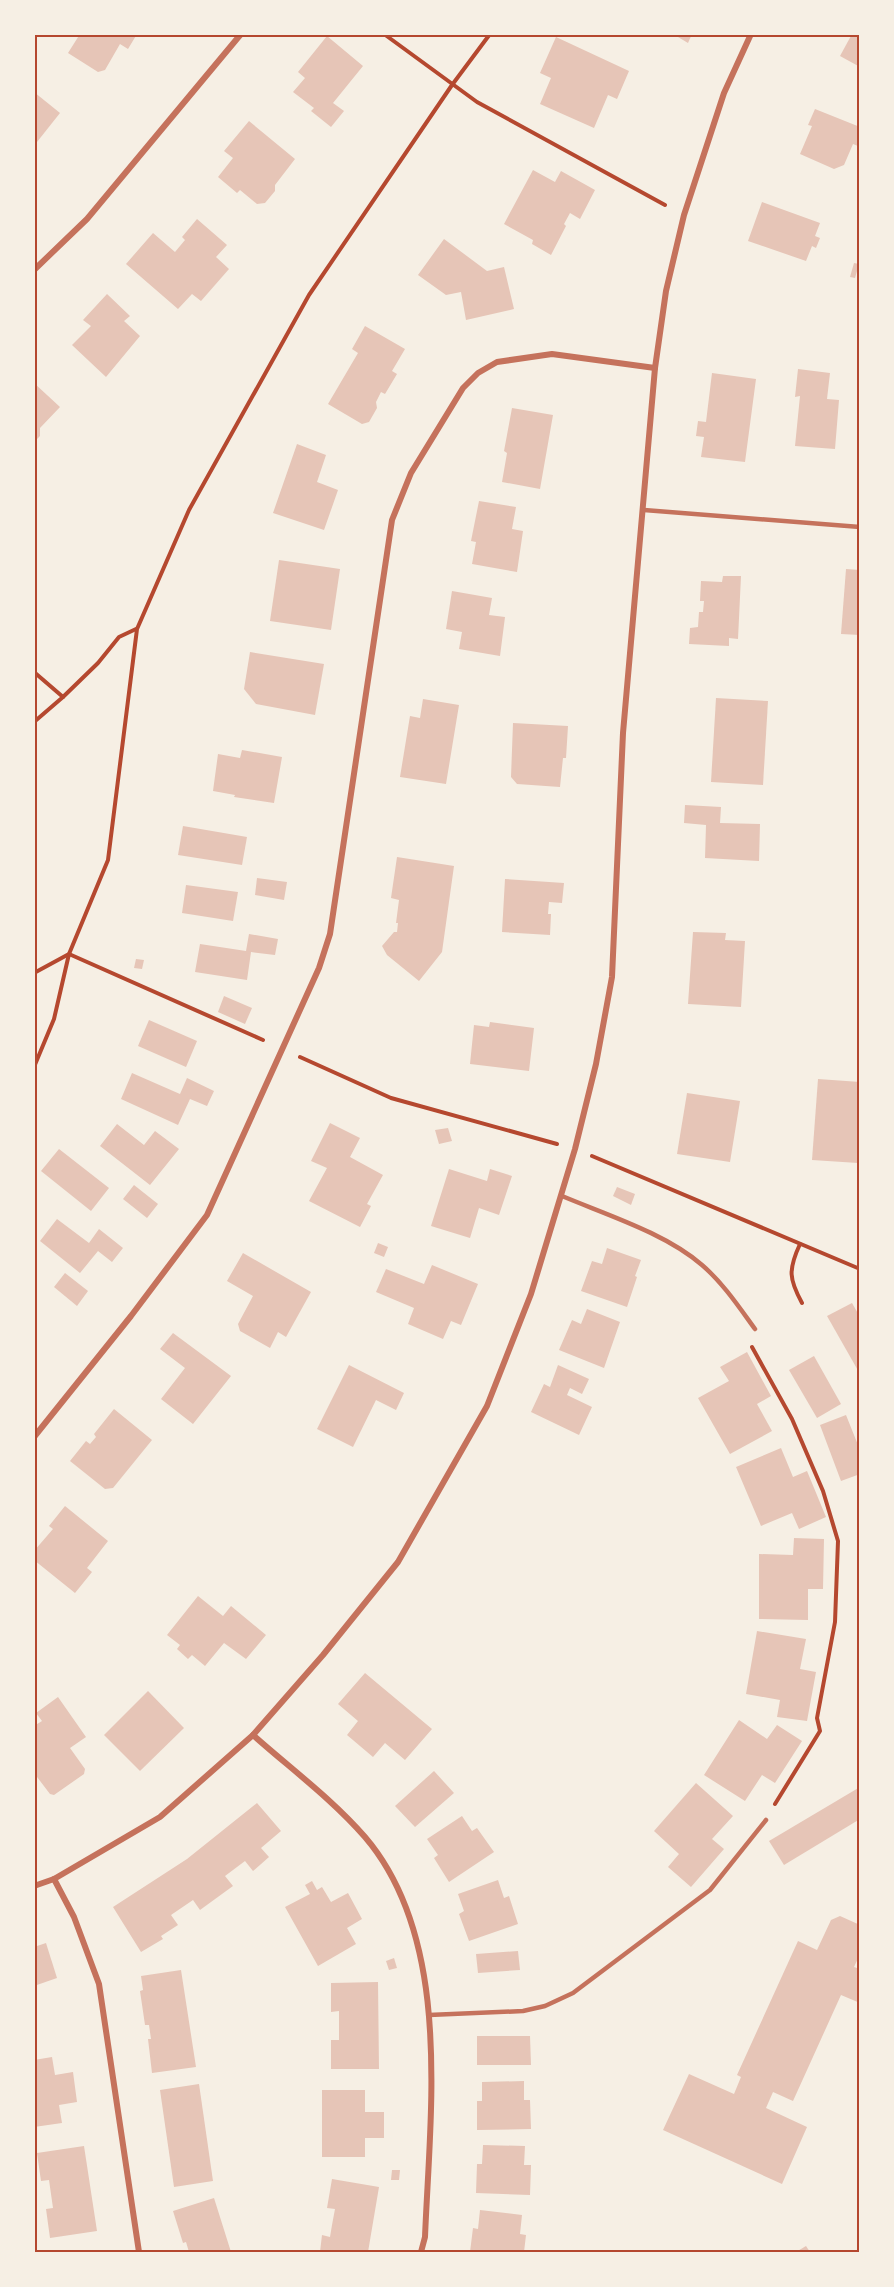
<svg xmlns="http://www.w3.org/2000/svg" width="894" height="2287" viewBox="0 0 894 2287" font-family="Poppins,sans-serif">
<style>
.building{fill:#e6c5b7}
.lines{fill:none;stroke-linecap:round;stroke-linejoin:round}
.path{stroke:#b5482f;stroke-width:4}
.service{stroke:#c5725c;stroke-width:4.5}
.minor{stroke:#c5725c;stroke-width:6}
.neatline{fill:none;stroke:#b5482f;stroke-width:2}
</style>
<rect width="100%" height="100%" fill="#f6efe4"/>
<g class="building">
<polygon points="80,34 137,34 128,49 120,44 105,70 98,72 68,53"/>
<polygon points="673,34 692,34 688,43"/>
<polygon points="852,34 860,34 860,67 840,56"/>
<polygon points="327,36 363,66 333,103 344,111 331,127 311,111 314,108 293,92 305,78 298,72"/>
<polygon points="556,37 629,71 617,99 608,95 594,128 540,104 551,78 540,73"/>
<polygon points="34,92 60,113 37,142 34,140"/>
<polygon points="815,109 860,127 858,146 853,144 844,165 834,169 800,154 812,126 808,125"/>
<polygon points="249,121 295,159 275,185 275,191 265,203 257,204 240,190 237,193 218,177 233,158 224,151"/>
<polygon points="533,170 555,182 561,171 595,190 580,219 570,213 564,224 566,226 551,255 532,244 533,240 504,224"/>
<polygon points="762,202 820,223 815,236 820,238 816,248 812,246 806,261 748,241"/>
<polygon points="197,219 227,245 216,257 229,269 201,301 192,294 178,309 126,264 153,233 175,252 185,240 182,237"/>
<polygon points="444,239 487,271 504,267 514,309 466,320 461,292 446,295 418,275"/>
<polygon points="854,263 859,264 855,278 850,277"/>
<polygon points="107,294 130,316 124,321 140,336 106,377 72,345 91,326 83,320"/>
<polygon points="365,326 405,349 392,371 397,374 385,394 381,392 376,402 377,408 369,422 362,424 328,404 358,353 352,349"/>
<polygon points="798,369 830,373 827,399 839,400 835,449 795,446 800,396 795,397"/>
<polygon points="712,373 756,379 745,462 701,457 704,437 696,436 698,421 706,422"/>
<polygon points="34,383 60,407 40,428 40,436 34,442"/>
<polygon points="512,408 553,415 540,489 502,482 507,453 504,451"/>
<polygon points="297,444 326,455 317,482 338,490 324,530 273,513"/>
<polygon points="479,501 516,507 512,529 523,531 517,572 472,564 476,542 471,541"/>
<polygon points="279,560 340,569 331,630 270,621"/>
<polygon points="846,569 860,570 860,635 841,634"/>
<polygon points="723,576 741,576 738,639 729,638 729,646 689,644 690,628 698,627 699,612 703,612 704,601 700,601 701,581 722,582"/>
<polygon points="452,591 492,598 489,615 505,617 500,656 459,649 462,632 446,629"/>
<polygon points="250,652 324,664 315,715 256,704 244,689"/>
<polygon points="716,698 768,701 763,785 711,782"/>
<polygon points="423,699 459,705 446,784 400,777 410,716 420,718"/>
<polygon points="513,723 568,726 566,758 563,758 560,787 517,784 511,777"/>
<polygon points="242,750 282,757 274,803 234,797 235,795 213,791 218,754 240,758"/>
<polygon points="685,805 721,807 720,823 760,824 759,861 705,858 706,825 684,823"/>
<polygon points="183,826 247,837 242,865 178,855"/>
<polygon points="397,857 454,866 442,952 419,981 387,955 382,946 394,932 397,932 398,923 396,923 399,900 391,898"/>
<polygon points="257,878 287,882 284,900 255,895"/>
<polygon points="505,879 564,883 562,903 549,902 548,914 551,914 550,935 502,932"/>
<polygon points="186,885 238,892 233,921 182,913"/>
<polygon points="693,932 726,933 725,940 745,941 741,1007 688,1004"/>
<polygon points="249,934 278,939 275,955 251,952 247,980 195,972 200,944 246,951"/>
<polygon points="136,959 144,960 142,969 134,968"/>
<polygon points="224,996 252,1008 245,1024 218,1012"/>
<polygon points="149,1020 197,1041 186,1067 138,1046"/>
<polygon points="490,1022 534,1028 529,1071 470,1064 474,1025 489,1027"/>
<polygon points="132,1073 180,1094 187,1078 214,1091 207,1106 190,1099 178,1125 121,1099"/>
<polygon points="818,1079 860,1082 858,1163 812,1160"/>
<polygon points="687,1093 740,1101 730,1162 677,1154"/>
<polygon points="330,1123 360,1138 350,1157 383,1175 367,1204 371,1206 360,1227 309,1201 327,1168 311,1161"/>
<polygon points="117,1124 144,1145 155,1131 179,1149 150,1185 100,1146"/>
<polygon points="448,1128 452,1141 439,1144 435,1130"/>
<polygon points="59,1149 109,1188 91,1211 41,1171"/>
<polygon points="449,1169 487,1181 490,1169 512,1176 499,1215 479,1208 470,1238 431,1226"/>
<polygon points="134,1185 158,1204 147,1218 123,1199"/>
<polygon points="617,1187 635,1194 631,1205 613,1196"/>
<polygon points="57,1219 89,1243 99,1229 123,1248 112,1262 98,1251 80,1273 40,1241"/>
<polygon points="378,1243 388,1247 384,1257 374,1253"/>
<polygon points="607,1248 641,1260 635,1276 637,1277 627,1307 581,1291 592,1261 602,1264"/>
<polygon points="243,1253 311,1292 286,1337 278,1332 270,1348 240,1331 238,1324 253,1296 227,1281"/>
<polygon points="432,1265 478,1284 461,1325 451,1321 443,1339 408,1324 414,1308 376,1292 386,1269 424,1284"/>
<polygon points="65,1273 88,1291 77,1306 54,1287"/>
<polygon points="852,1303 860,1317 860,1374 827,1316"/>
<polygon points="587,1309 620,1322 604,1368 559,1350 572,1320 581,1324"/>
<polygon points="173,1333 231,1376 193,1424 161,1399 185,1368 160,1349"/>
<polygon points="747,1352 771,1396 757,1404 772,1431 730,1454 698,1398 729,1381 720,1367"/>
<polygon points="814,1356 841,1404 817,1418 789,1370"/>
<polygon points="349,1365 404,1393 396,1410 376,1400 353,1447 317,1429"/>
<polygon points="558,1365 589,1379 582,1394 570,1388 567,1395 592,1407 579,1435 531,1412 544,1384 550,1387"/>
<polygon points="114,1409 152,1440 113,1488 105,1489 70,1461 86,1441 90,1444 96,1437 94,1434"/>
<polygon points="846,1415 860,1450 860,1474 841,1481 820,1425"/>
<polygon points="781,1448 793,1477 807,1471 826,1517 799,1529 792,1513 761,1526 736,1467"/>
<polygon points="65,1506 108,1541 87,1568 92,1572 75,1593 34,1560 34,1551 53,1529 49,1526"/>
<polygon points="794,1538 824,1539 823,1589 808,1589 808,1620 759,1619 759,1554 793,1555"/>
<polygon points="198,1596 223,1616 231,1606 266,1635 246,1659 224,1643 205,1666 192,1655 188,1659 177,1649 180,1645 167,1635"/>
<polygon points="757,1631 806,1639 800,1669 816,1672 807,1721 777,1717 780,1700 746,1694"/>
<polygon points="365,1673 432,1729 405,1760 385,1743 373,1757 347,1735 358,1721 338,1704"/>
<polygon points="148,1691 184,1728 140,1771 104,1735"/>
<polygon points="58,1697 86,1737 70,1748 85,1769 84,1774 54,1795 50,1794 34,1773 34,1726 42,1721 36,1713"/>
<polygon points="739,1720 767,1739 777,1725 802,1741 775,1783 762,1775 745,1801 704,1775"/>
<polygon points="434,1771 454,1793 415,1827 395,1806"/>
<polygon points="696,1783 733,1816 712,1839 724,1849 691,1887 668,1867 679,1854 654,1831"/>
<polygon points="860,1787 860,1819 784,1865 769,1841"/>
<polygon points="257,1803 281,1831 261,1848 269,1857 253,1871 245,1861 225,1876 233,1886 200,1910 193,1900 171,1915 178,1925 161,1936 163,1939 141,1952 113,1907 187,1859"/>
<polygon points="462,1816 472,1831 477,1828 494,1852 449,1882 434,1858 438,1855 427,1839"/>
<polygon points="498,1880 504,1898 509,1896 518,1924 469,1941 459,1914 464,1911 458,1894"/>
<polygon points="312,1881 317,1890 322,1887 331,1902 348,1893 362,1919 347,1928 356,1944 318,1966 285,1907 310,1894 305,1885"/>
<polygon points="840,1916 860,1925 860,1954 854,1967 860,1969 860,2003 841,1995 793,2101 773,2092 766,2108 807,2127 782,2184 663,2130 689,2074 734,2094 741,2077 737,2075 798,1941 817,1950 831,1920"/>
<polygon points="46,1943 57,1978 34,1986 34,1947"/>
<polygon points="518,1951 520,1970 478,1973 476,1954"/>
<polygon points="394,1958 397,1968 389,1970 386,1961"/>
<polygon points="181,1970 196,2067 152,2073 148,2039 151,2039 149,2025 145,2025 140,1991 143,1990 141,1976"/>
<polygon points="378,1982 379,2069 331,2069 331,2040 339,2040 339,2011 331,2012 331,1983"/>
<polygon points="477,2036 530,2036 531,2065 477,2065"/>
<polygon points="52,2057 55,2075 73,2072 77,2102 59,2105 62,2123 34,2127 34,2060"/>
<polygon points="524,2081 524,2100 530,2100 531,2129 477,2130 477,2101 482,2101 482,2082"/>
<polygon points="199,2084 213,2181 174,2187 160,2090"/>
<polygon points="322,2090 365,2090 365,2112 384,2112 384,2138 365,2138 365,2157 322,2157"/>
<polygon points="483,2145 525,2146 524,2165 531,2165 530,2195 476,2193 477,2164 482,2164"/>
<polygon points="84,2146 97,2231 50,2238 46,2209 53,2208 49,2180 41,2181 37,2153"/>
<polygon points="392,2170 400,2170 399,2180 391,2180"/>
<polygon points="332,2179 379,2187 368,2252 320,2252 322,2235 330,2237 332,2225 335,2209 327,2208"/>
<polygon points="214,2198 231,2252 189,2252 186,2242 183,2243 173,2211"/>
<polygon points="480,2210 522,2215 520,2234 526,2235 524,2252 470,2252 473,2228 478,2229"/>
<polygon points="806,2246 810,2252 796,2252"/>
</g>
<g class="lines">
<g class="path">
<polyline points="384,34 477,102 665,205"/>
<polyline points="34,672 63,697 34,722"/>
<polyline points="63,697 98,663 119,637 136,629"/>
<polyline points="34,973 69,954 108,860 137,629 189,510 309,295 452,85 490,34"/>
<polyline points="300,1057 391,1098 557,1144"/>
<polyline points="34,1067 54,1019 69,954 263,1040"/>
<polyline points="592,1156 860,1269"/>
<path d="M800,1244C788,1270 789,1279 802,1303"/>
<polyline points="752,1347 792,1419 823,1491 838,1541 835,1622 817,1718 820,1731 775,1804"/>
</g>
<g class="service">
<polyline points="644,510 860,527"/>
<path d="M562,1196C607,1215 665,1233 702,1265C723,1283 739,1307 755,1329"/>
<polyline points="429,2015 523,2011 545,2006 573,1993 710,1890 766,1820"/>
</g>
<g class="minor">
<polyline points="34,270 87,219 241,34"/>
<polyline points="34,1437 131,1316 207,1215 319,968 330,934 392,520 411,473 463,388 478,373 497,362 552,354 655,368"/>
<path d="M253,1735C290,1768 332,1799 365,1837C453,1940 430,2111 425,2237L421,2252"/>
<polyline points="54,1879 74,1917 99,1984 139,2252"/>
<polyline points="34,1886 54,1879 160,1817 253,1735 323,1655 398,1562 487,1406 531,1294 575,1149 596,1064 612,977 623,733 655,368 666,291 684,215 724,93 751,34"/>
</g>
</g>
<rect width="894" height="2287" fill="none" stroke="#f6efe4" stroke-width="72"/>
<rect x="36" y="36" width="822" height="2215" class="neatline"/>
</svg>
